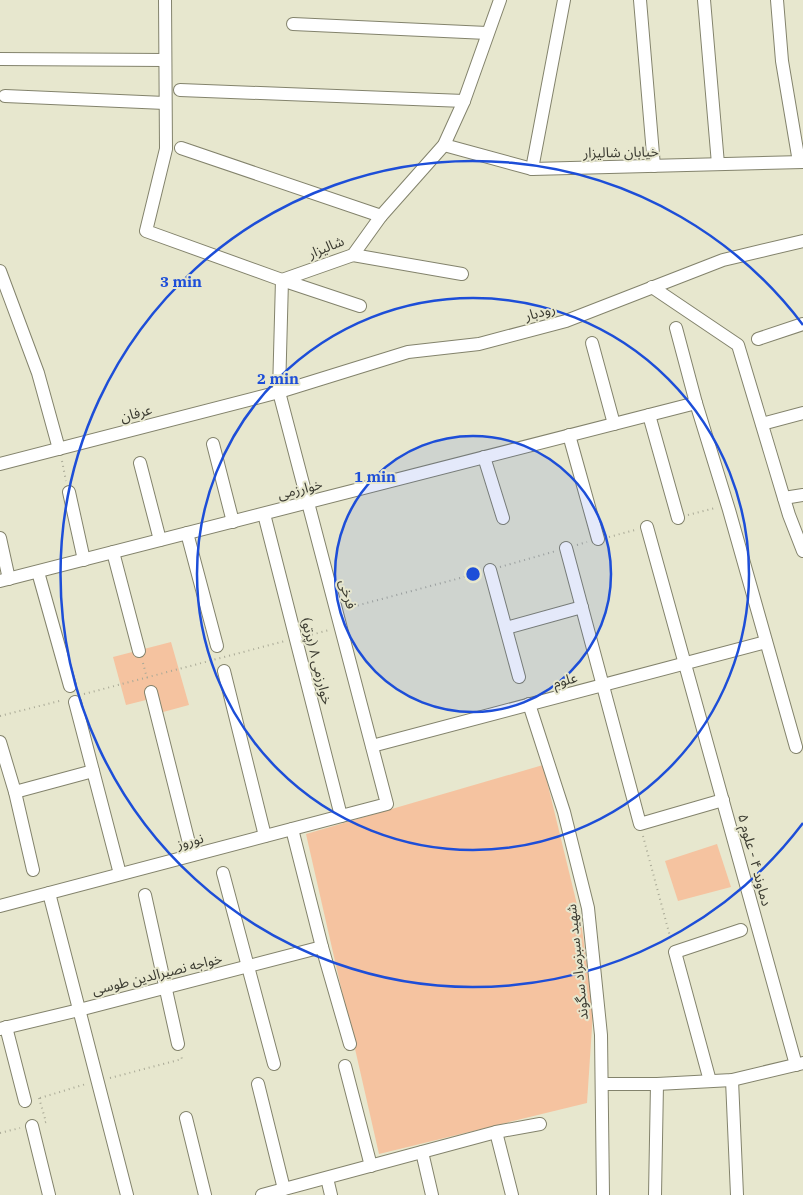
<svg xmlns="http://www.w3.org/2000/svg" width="803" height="1195" viewBox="0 0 803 1195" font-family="'IBM Plex Serif','Noto Sans Arabic',serif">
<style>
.green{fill:#f5c3a0}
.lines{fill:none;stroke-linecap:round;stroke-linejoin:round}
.minor-casing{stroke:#83836c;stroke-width:14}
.path{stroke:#a9a996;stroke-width:2;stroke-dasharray:1 4;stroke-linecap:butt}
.minor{stroke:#fff;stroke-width:12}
.ring{fill:none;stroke:#1d4ed8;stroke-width:2.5}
.labels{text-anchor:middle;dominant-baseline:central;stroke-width:4;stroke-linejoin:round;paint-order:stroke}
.street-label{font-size:14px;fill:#3b3b31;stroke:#e7e7ce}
.centre{fill:#1d4ed8;stroke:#e7e7ce;stroke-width:2.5}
.ring-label{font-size:15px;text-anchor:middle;font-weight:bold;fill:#1d4ed8;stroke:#e7e7ce;stroke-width:4;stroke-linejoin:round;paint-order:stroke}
</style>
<rect width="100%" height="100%" fill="#e7e7ce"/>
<g class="green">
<polygon points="171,642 189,705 152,715 146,700 126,705 113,657"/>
<polygon points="543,765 581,921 593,1012 587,1103 379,1154 306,834"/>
<polygon points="717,844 731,887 678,901 665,861"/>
</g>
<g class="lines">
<defs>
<g id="minor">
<polyline points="165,0 166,149 146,231 282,280 360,306"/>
<polyline points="640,0 654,166"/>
<polyline points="704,0 718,164"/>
<polyline points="777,0 782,61 799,162"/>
<polyline points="293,24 487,33"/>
<polyline points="0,59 165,60"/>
<polyline points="180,90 464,101"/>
<polyline points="5,96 165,103"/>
<polyline points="444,145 532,169 803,162"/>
<polyline points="181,148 381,216"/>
<polyline points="532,169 564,0"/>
<polyline points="353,255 462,274"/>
<polyline points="0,271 38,373 59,449"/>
<polyline points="652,287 738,345 789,515 803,551"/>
<polyline points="676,328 696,403 729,510 796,747"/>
<polyline points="758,339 803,324"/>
<polyline points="592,343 614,424"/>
<polyline points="649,415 678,518"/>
<polyline points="762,424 803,413"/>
<polyline points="569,435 598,539"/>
<polyline points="213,444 233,522"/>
<polyline points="484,457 503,518"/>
<polyline points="140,463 160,540"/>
<polyline points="0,464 279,392 408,352 479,344 566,321 723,260 803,241"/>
<polyline points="69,492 84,560"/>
<polyline points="784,498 803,495"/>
<polyline points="264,514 341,816"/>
<polyline points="647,527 796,1065"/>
<polyline points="187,533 217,646"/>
<polyline points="0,538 9,579"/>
<polyline points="566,548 640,824 723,800"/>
<polyline points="113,552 139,651"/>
<polyline points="490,570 519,677"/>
<polyline points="38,572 70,686"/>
<polyline points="0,581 696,403"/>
<polyline points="506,628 582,607"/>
<polyline points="224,671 265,836"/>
<polyline points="151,692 192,855"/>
<polyline points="75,702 120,874"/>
<polyline points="529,704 564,812 588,908 601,1035 603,1195"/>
<polyline points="0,742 15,792 33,870"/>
<polyline points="372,746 766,642"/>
<polyline points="15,792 93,771"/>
<polyline points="292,829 322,947 350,1044"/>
<polyline points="223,873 274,1064"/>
<polyline points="49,893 127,1195"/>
<polyline points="145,895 178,1044"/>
<polyline points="0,906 387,804 279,392 282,280 353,255 381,216 444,145 464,101 500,0"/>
<polyline points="6,1027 25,1101"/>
<polyline points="0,1029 79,1010 322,947"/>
<polyline points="345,1066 371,1166"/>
<polyline points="732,1080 737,1195"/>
<polyline points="710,1081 675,952 741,930"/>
<polyline points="258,1084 284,1189"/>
<polyline points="602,1084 657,1084 732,1080 803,1063"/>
<polyline points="186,1118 205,1195"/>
<polyline points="32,1126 49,1195"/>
<polyline points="496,1132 512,1195"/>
<polyline points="422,1152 432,1195"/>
<polyline points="327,1178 331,1195"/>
<polyline points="262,1195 496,1132 540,1124"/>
<polyline points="655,1195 657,1084"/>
</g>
</defs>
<use href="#minor" class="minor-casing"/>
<g class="path">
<polyline points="62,461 66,481"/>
<polyline points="688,515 715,508"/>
<polyline points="609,537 635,530"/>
<polyline points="577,545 587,542"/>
<polyline points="500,567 556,551"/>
<polyline points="348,608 479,573"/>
<polyline points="307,636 329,630"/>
<polyline points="143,663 147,678"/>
<polyline points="84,694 285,641"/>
<polyline points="0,716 63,700"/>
<polyline points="643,836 671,940"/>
<polyline points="110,1078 182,1059 181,1056"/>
<polyline points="39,1098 46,1122 44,1123"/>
<polyline points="40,1098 86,1084"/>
<polyline points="0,1133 20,1128"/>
</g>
<use href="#minor" class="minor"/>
</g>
<circle cx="473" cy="574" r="138" fill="#1d4ed8" fill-opacity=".12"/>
<g class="ring">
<circle cx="473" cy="574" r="138"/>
<circle cx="473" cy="574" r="276"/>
<path d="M803 823A413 413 0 1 1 803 325"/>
</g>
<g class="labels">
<g class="street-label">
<text transform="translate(621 152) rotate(-1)">خیابان شالیزار</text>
<text transform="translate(326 247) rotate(-22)">شالیزار</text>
<text transform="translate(540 312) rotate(-15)">رودبار</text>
<text transform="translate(136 413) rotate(-15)">عرفان</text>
<text transform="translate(300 489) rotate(-14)">خوارزمی</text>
<text transform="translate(348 594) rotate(75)">فرخی</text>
<text transform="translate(317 661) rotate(76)">خوارزمی ۸ (پرتو)</text>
<text transform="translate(565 680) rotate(-15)">علوم</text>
<text transform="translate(190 841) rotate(-15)">نوروز</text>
<text transform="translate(755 860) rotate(75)">دماوند ۴ - علوم ۵</text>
<text transform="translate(577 962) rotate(-96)">شهید سبزمراد سگوند</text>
<text transform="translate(157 974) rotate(-14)">خواجه نصیرالدین طوسی</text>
</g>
</g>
<circle cx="473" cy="574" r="8" class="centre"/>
<g class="ring-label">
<text x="181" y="287">3 min</text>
<text x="278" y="384">2 min</text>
<text x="375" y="482">1 min</text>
</g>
</svg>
